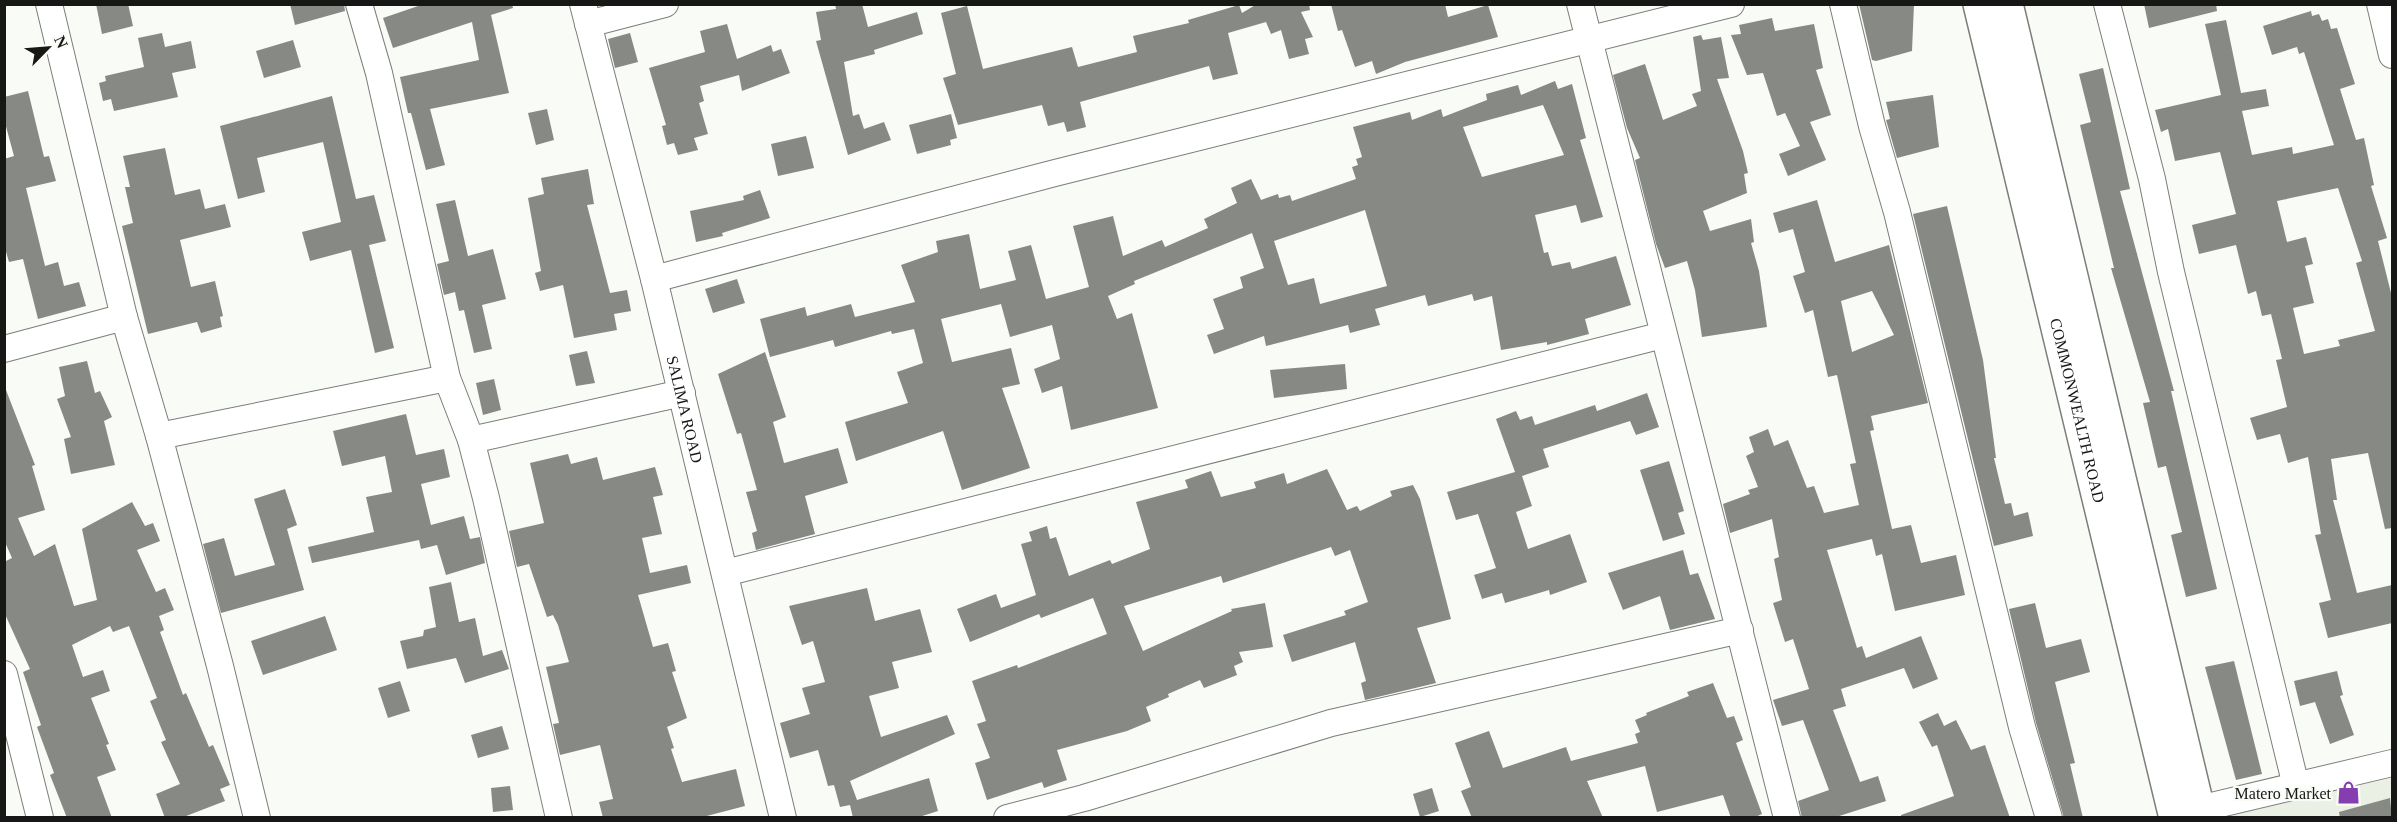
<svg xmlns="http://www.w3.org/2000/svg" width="2397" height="822" viewBox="0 0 2397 822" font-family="Georgia,serif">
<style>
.built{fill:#eaf0e4}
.building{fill:#868984;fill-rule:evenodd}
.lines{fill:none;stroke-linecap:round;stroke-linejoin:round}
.minor-casing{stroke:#7b7e79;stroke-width:28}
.secondary-casing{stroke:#7b7e79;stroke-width:36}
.minor{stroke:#fff;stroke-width:26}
.secondary{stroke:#fff;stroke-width:33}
.labels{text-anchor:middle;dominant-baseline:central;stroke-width:4.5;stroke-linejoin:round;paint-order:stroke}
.street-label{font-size:16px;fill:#171816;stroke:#f9fbf6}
.poi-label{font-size:16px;fill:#171816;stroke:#f9fbf6;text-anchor:end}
</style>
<rect width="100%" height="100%" fill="#f9fbf6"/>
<polygon class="built" points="2392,769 2392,817 2220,817"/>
<g class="building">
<polygon points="96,4 128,4 133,26 102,34"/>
<polygon points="290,4 344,4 345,11 295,25"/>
<polygon points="424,4 512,4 513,8 491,15 509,93 430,109 445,165 426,170 411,113 408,113 400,77 479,60 472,22 393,48 383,18"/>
<polygon points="835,4 862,4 868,27 917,12 923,34 874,50 875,54 844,62 853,116 859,114 864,129 884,122 891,140 848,155 816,41 821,40 816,12 836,9"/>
<polygon points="1257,4 1309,4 1310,10 1301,12 1313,37 1305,39 1309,54 1289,59 1281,30 1271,34 1266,22 1228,33 1238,74 1213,80 1209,66 1080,102 1086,127 1067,132 1064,122 1048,126 1042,105 958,125 943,78 956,74 941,13 967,6 983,69 1072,47 1078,67 1137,52 1133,36 1189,23 1188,20 1239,5 1242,13"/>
<polygon points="1331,4 1445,4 1448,17 1488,5 1498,37 1405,62 1376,74 1372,61 1355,67 1342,30 1338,31"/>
<polygon points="1859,4 1914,4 1912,51 1876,61 1872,60"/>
<polygon points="2144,4 2216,4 2217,11 2149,28"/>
<path d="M2311,11L2312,16L2319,14L2322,21L2328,19L2331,29L2337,28L2355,84L2340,89L2356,140L2364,138L2374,185L2371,186L2387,238L2378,241L2392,297V528L2385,529L2368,453L2331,459L2337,500H2333L2357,593L2392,585V623L2328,638L2319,603L2331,600L2315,535L2321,534L2308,457L2288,463L2280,434L2257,440L2250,418L2287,407L2276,360L2282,359L2271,314L2262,316L2256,291L2248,294L2236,245L2199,254L2192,225L2236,214L2220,152L2175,161L2168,129L2161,132L2155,110L2221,95L2205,24L2226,20L2241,93L2266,89L2269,106L2242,111L2252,155L2292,147L2293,154L2334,145L2304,52L2299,54L2297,47L2272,55L2263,26ZM2338,188L2362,261L2356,263L2375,331L2338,340L2340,346L2304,354L2293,308L2314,303L2305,266L2313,264L2306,237L2287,242L2277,201Z"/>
<polygon points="1772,18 1775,31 1814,24 1823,68 1816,70 1831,115 1810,122 1826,160 1788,176 1779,154 1800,146 1785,113 1777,116 1763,73 1747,75 1731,35 1741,34 1739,25"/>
<polygon points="727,24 737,59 771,45 773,52 781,49 790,73 742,91 739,75 700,86 704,101 699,103 708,134 694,138 698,150 678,155 674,143 667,145 662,126 666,125 649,68 705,52 700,31"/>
<polygon points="162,33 165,47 191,41 196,68 172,73 178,97 114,111 111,99 103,101 99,83 106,81 105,76 144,67 138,38"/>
<polygon points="630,33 638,62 615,68 608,39"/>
<polygon points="1701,35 1703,40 1721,37 1729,78 1717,79 1743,151 1748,173 1744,174 1747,193 1703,211 1710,231 1751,219 1754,242 1751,243 1759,271 1767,327 1702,337 1695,290 1687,261 1665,268 1656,244 1635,160 1640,158 1627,128 1613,75 1645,64 1663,120 1697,106 1692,94 1701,91 1693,37"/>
<polygon points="293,40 301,67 264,78 256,51"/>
<polygon points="2103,68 2130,189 2120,191 2174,391 2171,391 2217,589 2186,597 2171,535 2182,532 2166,466 2158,468 2143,403 2150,402 2111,268 2114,268 2080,125 2091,122 2079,74"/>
<path d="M1555,81L1558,89L1572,84L1586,138L1580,140L1603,217L1581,223L1576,205L1535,215L1544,253L1548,252L1552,266L1570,262L1572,269L1616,256L1631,305L1585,319L1589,334L1547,345V342L1501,350L1492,296L1474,301L1472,294L1428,306L1425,295L1375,309L1380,325L1350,333L1348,325L1266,346L1264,336L1214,354L1207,335L1224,329L1213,299L1243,288L1240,277L1264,268L1252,233L1134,281L1135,284L1108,296L1117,319L1132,313L1158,408L1071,430L1062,386L1042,393L1034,369L1060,359L1052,325L1010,337L1001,304L941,319L952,362L1011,348L1020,384L1002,388L1030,468L962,490L943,431L856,461L845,422L908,403L897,372L923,363L914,329L892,334L891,331L835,347L833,340L770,357L760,319L805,307L807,316L851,304L855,317L915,302L901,265L938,252L936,241L969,234L980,289L1016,280L1008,251L1031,245L1046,299L1089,287L1073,226L1113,216L1123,256L1162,240L1165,247L1208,228L1204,219L1237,203L1231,188L1251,179L1261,200L1278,194L1279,198L1290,195L1292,201L1356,179L1352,167L1358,165L1356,159L1362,157L1353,127L1410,112L1412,120L1441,109L1443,117L1487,100L1486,94L1518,85L1521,95ZM1543,105L1564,155L1482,177L1463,127ZM1365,210L1387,286L1320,304L1314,278L1288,285L1274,241Z"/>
<polygon points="28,91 44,157 49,156 56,181 26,188 45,266 58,262 64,286 79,282 86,306 38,319 23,259 9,262 4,245 4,159 14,156 4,119 4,97"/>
<polygon points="1933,95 1939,147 1897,158 1886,120 1890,119 1886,102"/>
<polygon points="332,96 356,199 374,195 386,241 369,245 394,348 375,353 351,250 310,261 302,232 341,222 323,142 257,158 265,192 238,199 220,126"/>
<polygon points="547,109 554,140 536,145 528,113"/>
<polygon points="951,114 957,138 950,140 951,145 917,154 909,125"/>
<polygon points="806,136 814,168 778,176 771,144"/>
<polygon points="165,148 175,195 200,189 205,209 225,204 231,227 180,240 191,287 215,281 223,316 220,317 222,327 201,333 197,322 148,334 122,226 133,223 125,187 130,187 123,156"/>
<polygon points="588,169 594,204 587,205 610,293 627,290 631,311 614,314 617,330 574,338 563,285 540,291 535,273 541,271 528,198 544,194 541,178"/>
<polygon points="760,190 770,218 722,233 723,236 696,242 690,211 744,200 743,196"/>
<polygon points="455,200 468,256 493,249 506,299 482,305 492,349 474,353 464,310 459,311 455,292 444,295 437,264 449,261 436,204"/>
<path d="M1817,200L1835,262L1889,245L1928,403L1871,416L1874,430L1870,431L1892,529L1911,525L1921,563L1956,555L1965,595L1895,611L1882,554L1876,556L1872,539L1827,550L1857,648L1862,646L1866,658L1921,636L1938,679L1913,689L1904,668L1841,689L1846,706L1833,710L1860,782L1878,776L1886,801L1833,818H1802L1798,801L1829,790L1803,720L1782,726L1773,700L1809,689L1793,639L1785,642L1773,603L1782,600L1774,559L1779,557L1772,519L1730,533L1723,504L1750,494L1748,490L1758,487L1746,456L1754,452L1749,437L1768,429L1774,446L1788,440L1807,488L1814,486L1824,513L1859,505L1850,464L1856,463L1837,375L1828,377L1813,310L1805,313L1793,276L1805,272L1793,229L1779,233L1773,213ZM1872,291L1894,335L1852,352L1841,301Z"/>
<polygon points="1947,206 1983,360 1996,458 1994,458 2005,504 2011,503 2014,516 2028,512 2033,536 1994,546 1913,214"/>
<polygon points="737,279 745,303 713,313 705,289"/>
<polygon points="587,351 595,383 576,386 569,355"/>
<polygon points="765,352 786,417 773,422 784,463 838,448 848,483 805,496 815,534 756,550 752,533 757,531 746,492 757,490 741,433 737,434 718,374"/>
<polygon points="87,361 95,393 100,391 112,417 104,421 115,465 71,474 64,439 71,437 57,399 65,396 59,367"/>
<polygon points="1345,364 1347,389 1274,398 1270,370"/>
<polygon points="494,379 501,410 483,415 476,383"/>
<polygon points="6,390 35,465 32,466 45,510 18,518 34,556 55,544 74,606 97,600 82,529 132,502 145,526 153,523 160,541 137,550 156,592 165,588 174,610 159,616 164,630 160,632 183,695 186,693 209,747 213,745 230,785 220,789 225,801 181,818 165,818 156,794 180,784 161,742 166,740 150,701 157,698 129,626 113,632 110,626 72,645 83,677 103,670 110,691 91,698 109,744 106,745 116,770 97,777 112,818 67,818 50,775 54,773 37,727 41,725 23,672 30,669 4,612 4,562 12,558 4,540"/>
<polygon points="1647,393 1659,427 1636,435 1630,421 1543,449 1549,467 1522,476 1532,506 1516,512 1528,549 1570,534 1587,582 1550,595 1549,590 1505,603 1502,593 1482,599 1474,575 1496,568 1478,514 1456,520 1447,492 1515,472 1496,419 1516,411 1520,420 1532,416 1535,425 1595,405 1597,411"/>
<polygon points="406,414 416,455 444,449 450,477 421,484 431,525 464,516 470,539 480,537 485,563 446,575 437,545 421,549 419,540 312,563 308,547 374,532 366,497 392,492 385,456 342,466 333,431"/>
<polygon points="568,454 571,464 597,457 603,480 655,467 663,495 653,497 662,534 642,538 650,573 687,565 691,583 638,595 653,647 668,643 676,671 672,672 687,718 667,727 674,748 671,749 682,782 736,769 745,806 699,818 603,818 599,802 613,799 600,745 560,755 553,724 559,723 546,667 569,662 558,625 553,615 547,617 529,564 517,567 509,531 544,523 530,463"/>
<polygon points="1669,461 1684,511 1678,513 1685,534 1663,541 1640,470"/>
<polygon points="1327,469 1347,510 1357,506 1360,511 1392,496 1390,491 1413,485 1420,499 1451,619 1417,628 1436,683 1365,700 1361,683 1366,681 1355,642 1292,662 1283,635 1346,615 1344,611 1368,602 1350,550 1335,556 1331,547 1223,583 1221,576 1124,606 1143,651 1232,611 1231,609 1265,603 1273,647 1239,652 1243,662 1234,666 1237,675 1204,688 1200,680 1168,694 1169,697 1146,707 1151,721 1127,731 1057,750 1067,780 1044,788 1042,782 987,800 975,763 990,758 977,724 986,721 972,681 1017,665 1018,668 1107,634 1093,598 1041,618 1039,614 970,642 957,609 996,594 1001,608 1036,595 1021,544 1032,541 1029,532 1047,526 1050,539 1056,537 1069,576 1110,560 1112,564 1150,549 1136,502 1188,488 1185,480 1211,471 1221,497 1256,488 1254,482 1284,473 1287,484"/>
<polygon points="285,489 297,525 287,529 304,590 221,613 203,544 224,538 235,576 275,565 254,499"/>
<polygon points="1683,550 1690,575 1698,573 1715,619 1670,630 1660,596 1623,610 1608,573"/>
<polygon points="451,582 459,622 475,618 483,656 502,650 509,669 465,683 456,658 407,669 400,641 423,636 424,630 436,627 429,587"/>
<polygon points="867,588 875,621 920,609 932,652 892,662 899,688 869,696 881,737 947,715 955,734 850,781 857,800 929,778 938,811 916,818 853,818 850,805 840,807 834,785 828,786 818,750 790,758 780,723 810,714 802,688 825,682 813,641 802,645 789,606"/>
<polygon points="2035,603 2046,648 2081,639 2090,672 2055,682 2075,763 2070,764 2083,818 2064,818 2036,723 2009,609"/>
<polygon points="325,616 337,650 263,675 251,641"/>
<polygon points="2234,661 2262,774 2236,780 2205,667"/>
<polygon points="2337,671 2343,695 2340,696 2354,735 2330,744 2315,702 2300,706 2294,681"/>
<polygon points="400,681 410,711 388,718 378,688"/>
<polygon points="1713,683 1727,718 1734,716 1743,740 1736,743 1762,814 1753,818 1731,818 1723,795 1657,812 1645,766 1587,781 1603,818 1472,818 1461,791 1471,787 1455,743 1489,731 1503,768 1566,747 1571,761 1638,743 1635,734 1640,732 1635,720 1647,715 1646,713 1689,696 1687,692"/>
<polygon points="1938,713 1944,726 1956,720 1971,750 1985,745 2010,818 1901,818 1901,815 1954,796 1937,745 1932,747 1919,722"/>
<polygon points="502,726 509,749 478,758 471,735"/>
<polygon points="510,786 513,810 493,812 491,788"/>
<polygon points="1432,788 1439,811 1420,817 1413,794"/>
<polygon points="2390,798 2392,818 2340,818 2339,812"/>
</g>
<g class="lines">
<defs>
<g id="minor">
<polyline points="49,4 124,317 159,436 220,666 257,818"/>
<polyline points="359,4 379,73 447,378 471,440 486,498 559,818"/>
<path id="s1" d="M583,4L654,279L783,818"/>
<polyline points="1580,4 1787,818"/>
<polyline points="1843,4 1872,126 1897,212 2022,727 2049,818"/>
<polyline points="2107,4 2152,179 2171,272 2296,786"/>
<polyline points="2380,4 2392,55"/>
<polyline points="588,24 665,4"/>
<polyline points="654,279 1055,173 1731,4"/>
<polyline points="4,349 124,317"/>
<polyline points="159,436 447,378"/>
<polyline points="471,440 682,393"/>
<polyline points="725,573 1663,335"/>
<polyline points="4,674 40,818"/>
<polyline points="2182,813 2392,763"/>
<polyline points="1007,818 1084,798 1331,723 1740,630"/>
</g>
<g id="secondary">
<path id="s2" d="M1980,4L2176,818"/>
<polyline points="2006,4 2200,818"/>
</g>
</defs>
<use href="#minor" class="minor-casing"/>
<use href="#secondary" class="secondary-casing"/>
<use href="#minor" class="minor"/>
<use href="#secondary" class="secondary"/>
</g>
<defs>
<symbol id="shop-bare" viewBox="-9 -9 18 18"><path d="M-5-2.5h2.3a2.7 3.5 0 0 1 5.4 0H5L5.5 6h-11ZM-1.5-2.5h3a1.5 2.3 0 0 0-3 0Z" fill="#853db0" stroke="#f9fbf6" stroke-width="2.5" paint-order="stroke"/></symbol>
</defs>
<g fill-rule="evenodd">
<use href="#shop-bare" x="2332" y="776" width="33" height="33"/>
</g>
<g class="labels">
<g class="street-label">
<text stroke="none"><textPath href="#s1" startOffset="418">SALIMA ROAD</textPath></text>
<text stroke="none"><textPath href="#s2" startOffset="418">COMMONWEALTH ROAD</textPath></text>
</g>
<g class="poi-label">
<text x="2331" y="793">Matero Market</text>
</g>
</g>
<rect width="2397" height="822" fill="none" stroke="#171816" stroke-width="12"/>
<g transform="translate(48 48) rotate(65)" stroke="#f9fbf6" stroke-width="4.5" paint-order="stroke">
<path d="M0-4.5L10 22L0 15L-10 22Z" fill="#171816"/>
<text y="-9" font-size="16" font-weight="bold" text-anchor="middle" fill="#171816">N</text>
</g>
</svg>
